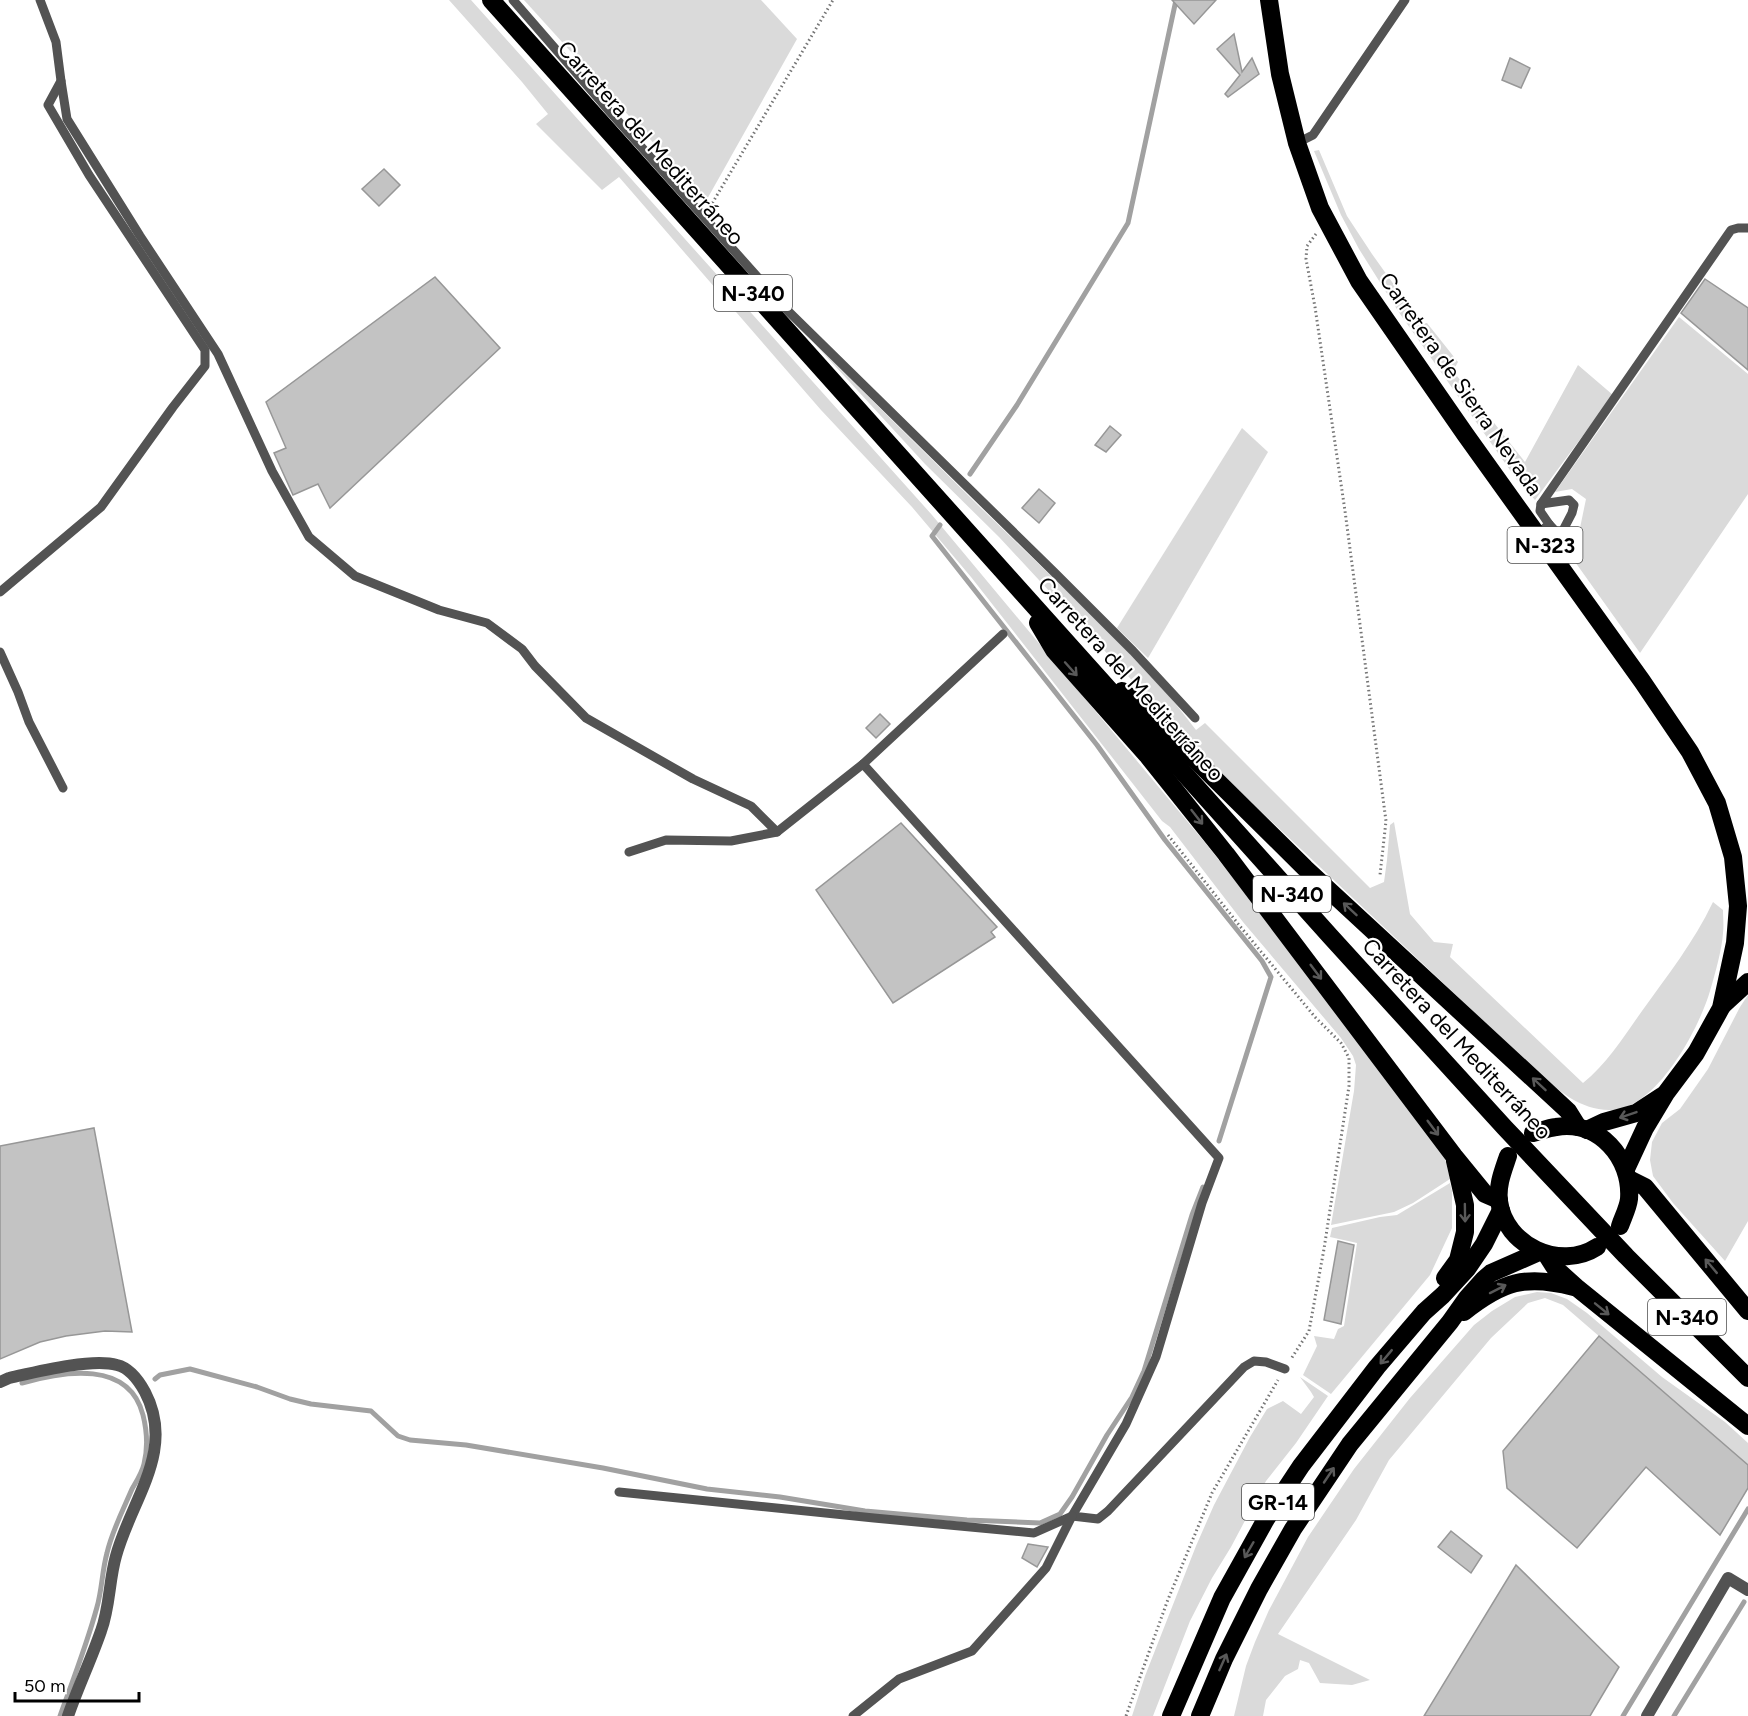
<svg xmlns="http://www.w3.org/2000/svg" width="1748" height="1716" viewBox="0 0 1748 1716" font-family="Figtree,sans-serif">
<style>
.green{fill:#dadada}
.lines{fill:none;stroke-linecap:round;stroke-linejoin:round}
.stream{stroke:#a1a1a1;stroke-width:5}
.building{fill:#c3c3c3;stroke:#979797;stroke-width:1.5}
.path{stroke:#757575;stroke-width:3;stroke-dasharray:1.5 3;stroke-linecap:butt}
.lane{stroke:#535353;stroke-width:9}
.street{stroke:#535353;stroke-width:12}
.highway{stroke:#000;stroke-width:18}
.oneway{stroke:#595959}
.labels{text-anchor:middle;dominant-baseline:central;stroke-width:4.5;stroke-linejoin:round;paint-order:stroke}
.shield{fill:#fff;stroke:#4c4c4c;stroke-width:1.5}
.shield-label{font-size:21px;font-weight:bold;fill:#000}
.street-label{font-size:22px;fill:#000;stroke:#fff}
</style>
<rect width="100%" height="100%" fill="#fff"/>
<g class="green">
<polygon points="449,0 471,0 932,515 1207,845 1306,971 1444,1154 1450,1179 1413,1203 1394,1212 1331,1225 1354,1091 1356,1065 1353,1056 1341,1038 1243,922 1170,827 1162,821 971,577 912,507 821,410 619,177 602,190 536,124 548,114 522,82"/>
<polygon points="524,0 761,0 797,39 706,201"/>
<polygon points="1319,150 1347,216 1372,254 1422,324 1427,323 1458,362 1453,371 1525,462 1578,365 1613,395 1535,500 1517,480 1398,311 1359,249 1341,215 1314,151"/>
<polygon points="1679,317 1748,374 1748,494 1640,653 1568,552 1580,528 1586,499 1572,489 1555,492"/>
<path d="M813,342L982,509L1108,631L1171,698L1196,730L1205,723L1370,888L1384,882L1387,860L1390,825L1394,822L1410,914L1434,942L1453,944L1450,957L1583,1083C1607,1064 1624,1036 1642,1011C1667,976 1694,942 1713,902L1723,910C1723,917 1724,925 1723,933C1722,949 1715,974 1710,991C1699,1029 1655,1112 1609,1110C1580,1109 1562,1093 1541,1075L1204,758L999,537L925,464Z"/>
<polygon points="1242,428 1268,452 1148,658 1117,628"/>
<polygon points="1748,995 1748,1221 1725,1261 1673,1203 1653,1176 1650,1160 1652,1142 1662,1123 1680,1109 1708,1069 1740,1007"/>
<polygon points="1450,1183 1452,1191 1452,1228 1430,1275 1331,1394 1303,1375 1317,1346 1314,1336 1334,1339 1338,1329 1344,1326 1357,1243 1330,1237 1332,1228 1380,1217 1397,1215"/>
<polygon points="1537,1292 1551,1293 1567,1299 1587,1313 1662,1377 1725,1422 1748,1443 1748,1465 1563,1305 1545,1298 1528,1303 1491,1338 1389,1460 1356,1520 1278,1634 1370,1680 1352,1685 1320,1683 1309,1663 1300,1660 1298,1669 1285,1676 1266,1700 1263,1716 1234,1716 1246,1666 1255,1642 1269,1610 1308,1537 1354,1469 1410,1398 1474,1325 1492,1311 1515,1297"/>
<polygon points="1300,1377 1328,1396 1296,1443 1266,1481 1231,1547 1212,1578 1190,1621 1153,1716 1132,1716 1145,1676 1196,1546 1214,1505 1250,1437 1267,1409 1283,1401 1301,1414 1314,1397 1311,1392"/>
</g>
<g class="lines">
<g class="stream">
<polyline points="970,474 1017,405 1128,223 1176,0"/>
<polyline points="940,525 932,536 1097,745 1165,840 1262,961 1271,977 1219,1141"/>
<polyline points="155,1379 160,1375 190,1369 257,1387 290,1399 311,1404 371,1411 398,1436 410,1440 466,1445 603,1468 707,1489 780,1497 865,1511 967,1520 1040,1523 1060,1514 1072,1497 1107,1435 1132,1397 1144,1371 1192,1215 1203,1187"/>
<path d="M22,1383C64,1371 129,1360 143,1415C147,1431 148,1448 144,1464C142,1473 136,1482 132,1489C123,1510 112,1531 107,1553C102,1571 102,1590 97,1607C87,1644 73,1680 60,1716"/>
<polyline points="1623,1716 1748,1509"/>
<polyline points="1674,1716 1744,1602"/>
</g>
</g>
<g class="building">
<polygon points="1172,0 1216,0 1194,24"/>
<polygon points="1234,34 1242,72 1252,58 1259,74 1228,97 1225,94 1240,75 1217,49"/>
<polygon points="1510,58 1530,68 1521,88 1502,80"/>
<polygon points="384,169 400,185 379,206 362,189"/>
<polygon points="435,277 500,348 330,508 318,484 293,495 274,453 286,448 266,402"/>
<polygon points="1705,279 1748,308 1748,370 1681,313"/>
<polygon points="1110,426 1121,435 1106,452 1095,445"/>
<polygon points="1039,489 1055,503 1039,523 1022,508"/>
<polygon points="880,714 890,724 876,738 866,728"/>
<polygon points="901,823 997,927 991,932 995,937 893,1003 816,890"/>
<polygon points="94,1128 132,1332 105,1331 66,1336 40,1342 0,1359 0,1146"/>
<polygon points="1338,1241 1354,1245 1341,1324 1324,1320"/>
<polygon points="1599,1336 1748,1465 1748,1488 1720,1535 1646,1467 1577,1548 1507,1488 1503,1451"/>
<polygon points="1451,1531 1482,1556 1471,1573 1438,1547"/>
<polygon points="1028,1544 1048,1547 1037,1567 1022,1558"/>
<polygon points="1516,1565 1619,1667 1590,1716 1424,1716"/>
</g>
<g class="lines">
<g class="path">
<polyline points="710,207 833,0"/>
<polyline points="1316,234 1307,246 1306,259 1315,307 1345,511 1386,821 1380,875"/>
<polyline points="1168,835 1239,925 1315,1017 1341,1043 1349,1058 1349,1086 1324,1249 1309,1331 1291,1359"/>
<polyline points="1126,1716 1167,1602 1212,1493 1278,1380"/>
</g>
<g class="lane">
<polyline points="513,0 611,113 788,311 1054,572 1133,651 1195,718"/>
<polyline points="61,81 67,119 140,236 218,354 272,471 309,537 355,576 439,610 487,623 522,649 535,666 586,718 693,779 751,806 777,832"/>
<polyline points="1297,143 1313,135 1405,0"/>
<polyline points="1541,504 1569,500 1574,505 1572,513 1560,536 1549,524"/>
<polyline points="1537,535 1549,524 1540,511 1541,504 1731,230 1738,228 1748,228"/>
<polyline points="0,592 101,507 173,407 205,366 205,350 89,175 48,105 61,81 56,42 40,0"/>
<polyline points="0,652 18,692 29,722 63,788"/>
<polyline points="863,764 1219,1158 1202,1203 1156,1357 1126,1424 1072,1516 1098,1519 1108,1511 1244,1367 1254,1361 1266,1362 1285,1369"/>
<polyline points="629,852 666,840 731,841 777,832 863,764 1003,634"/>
<polyline points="619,1492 874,1518 1034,1533 1072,1516"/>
<polyline points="853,1716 899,1679 972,1651 1046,1568 1072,1516"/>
</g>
<g class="street">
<path d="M0,1382L9,1378C36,1372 91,1358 117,1365C130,1368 139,1381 145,1392C176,1451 131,1500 116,1556C109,1580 110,1607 101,1631C91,1660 78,1687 68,1716"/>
<polyline points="1647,1716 1728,1578 1748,1590"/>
</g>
<g class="highway">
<polyline points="491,0 1330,936 1505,1128 1626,1256 1748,1378"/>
<polyline points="1269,0 1280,74 1297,143 1320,208 1359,281 1465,434 1642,681 1690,752 1717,803 1733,857 1738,906 1735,943 1721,1008 1696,1053 1666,1093 1645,1128 1626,1169"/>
<polyline points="1038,623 1054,650 1147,755 1226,854 1454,1156 1485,1194 1499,1200"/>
<polyline points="1122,691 1145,710 1305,868 1568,1111 1578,1127"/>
<polyline points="1722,1006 1748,982"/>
<polyline points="1587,1130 1604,1122 1636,1113 1662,1096"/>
<path d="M1533,1133C1541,1131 1548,1128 1556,1127C1599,1120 1632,1158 1629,1199C1628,1208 1623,1217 1620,1226"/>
<path d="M1508,1156C1503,1171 1497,1185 1499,1201C1505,1246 1560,1271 1597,1247"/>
<polyline points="1629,1179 1645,1187 1748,1311"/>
<polyline points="1546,1254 1555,1268 1576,1287 1748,1426"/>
<polyline points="1445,1278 1458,1260 1465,1232 1465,1205 1455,1161"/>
<path d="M1464,1312C1502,1282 1525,1274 1574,1287"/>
<polyline points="1171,1716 1222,1598 1266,1519 1301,1466 1377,1367 1424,1312 1443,1295 1467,1269 1484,1244 1501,1210"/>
<polyline points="1200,1716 1224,1659 1259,1589 1293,1529 1350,1444 1450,1322 1467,1298 1484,1279 1491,1273 1539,1252"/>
</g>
</g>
<defs><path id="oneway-shaft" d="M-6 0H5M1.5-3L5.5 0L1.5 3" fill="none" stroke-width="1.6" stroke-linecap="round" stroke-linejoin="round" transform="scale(1.5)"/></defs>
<g class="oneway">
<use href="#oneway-shaft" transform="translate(1071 669) rotate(48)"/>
<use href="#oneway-shaft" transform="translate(1197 817) rotate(52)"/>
<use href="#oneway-shaft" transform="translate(1350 909) rotate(-137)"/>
<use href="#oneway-shaft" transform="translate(1316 972) rotate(53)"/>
<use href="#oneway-shaft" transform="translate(1539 1084) rotate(-137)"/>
<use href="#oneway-shaft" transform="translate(1628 1115) rotate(161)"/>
<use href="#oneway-shaft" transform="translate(1433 1128) rotate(53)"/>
<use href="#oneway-shaft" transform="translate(1465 1213) rotate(89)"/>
<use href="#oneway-shaft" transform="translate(1711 1266) rotate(-130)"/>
<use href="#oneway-shaft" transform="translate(1498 1289) rotate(-27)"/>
<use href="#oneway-shaft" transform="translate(1602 1309) rotate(39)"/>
<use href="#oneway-shaft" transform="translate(1386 1357) rotate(130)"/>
<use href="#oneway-shaft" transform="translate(1329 1475) rotate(-56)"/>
<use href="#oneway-shaft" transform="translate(1249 1550) rotate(120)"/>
<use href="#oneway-shaft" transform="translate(1223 1662) rotate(-66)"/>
</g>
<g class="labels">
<g class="shield">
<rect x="714" y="275" width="78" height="36" rx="4.5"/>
<rect x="1507.5" y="527" width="75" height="36" rx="4.5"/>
<rect x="1253" y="876" width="78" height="36" rx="4.5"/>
<rect x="1648" y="1299" width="78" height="36" rx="4.5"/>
<rect x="1242" y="1484" width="72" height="36" rx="4.5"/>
</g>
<g class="shield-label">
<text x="753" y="293">N-340</text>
<text x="1545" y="545">N-323</text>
<text x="1292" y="894">N-340</text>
<text x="1687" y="1317">N-340</text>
<text x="1278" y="1502">GR-14</text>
</g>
<g class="street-label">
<text transform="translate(651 143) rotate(48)">Carretera del Mediterráneo</text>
<text transform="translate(1461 384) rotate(55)">Carretera de Sierra Nevada</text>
<text transform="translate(1131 679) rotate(48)">Carretera del Mediterráneo</text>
<text transform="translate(1457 1039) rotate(47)">Carretera del Mediterráneo</text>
</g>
</g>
<path d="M15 1692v9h124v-9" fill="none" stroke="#000000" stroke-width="3"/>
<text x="24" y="1692" font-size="18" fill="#000000" stroke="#ffffff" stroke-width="4.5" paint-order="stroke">50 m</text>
</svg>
